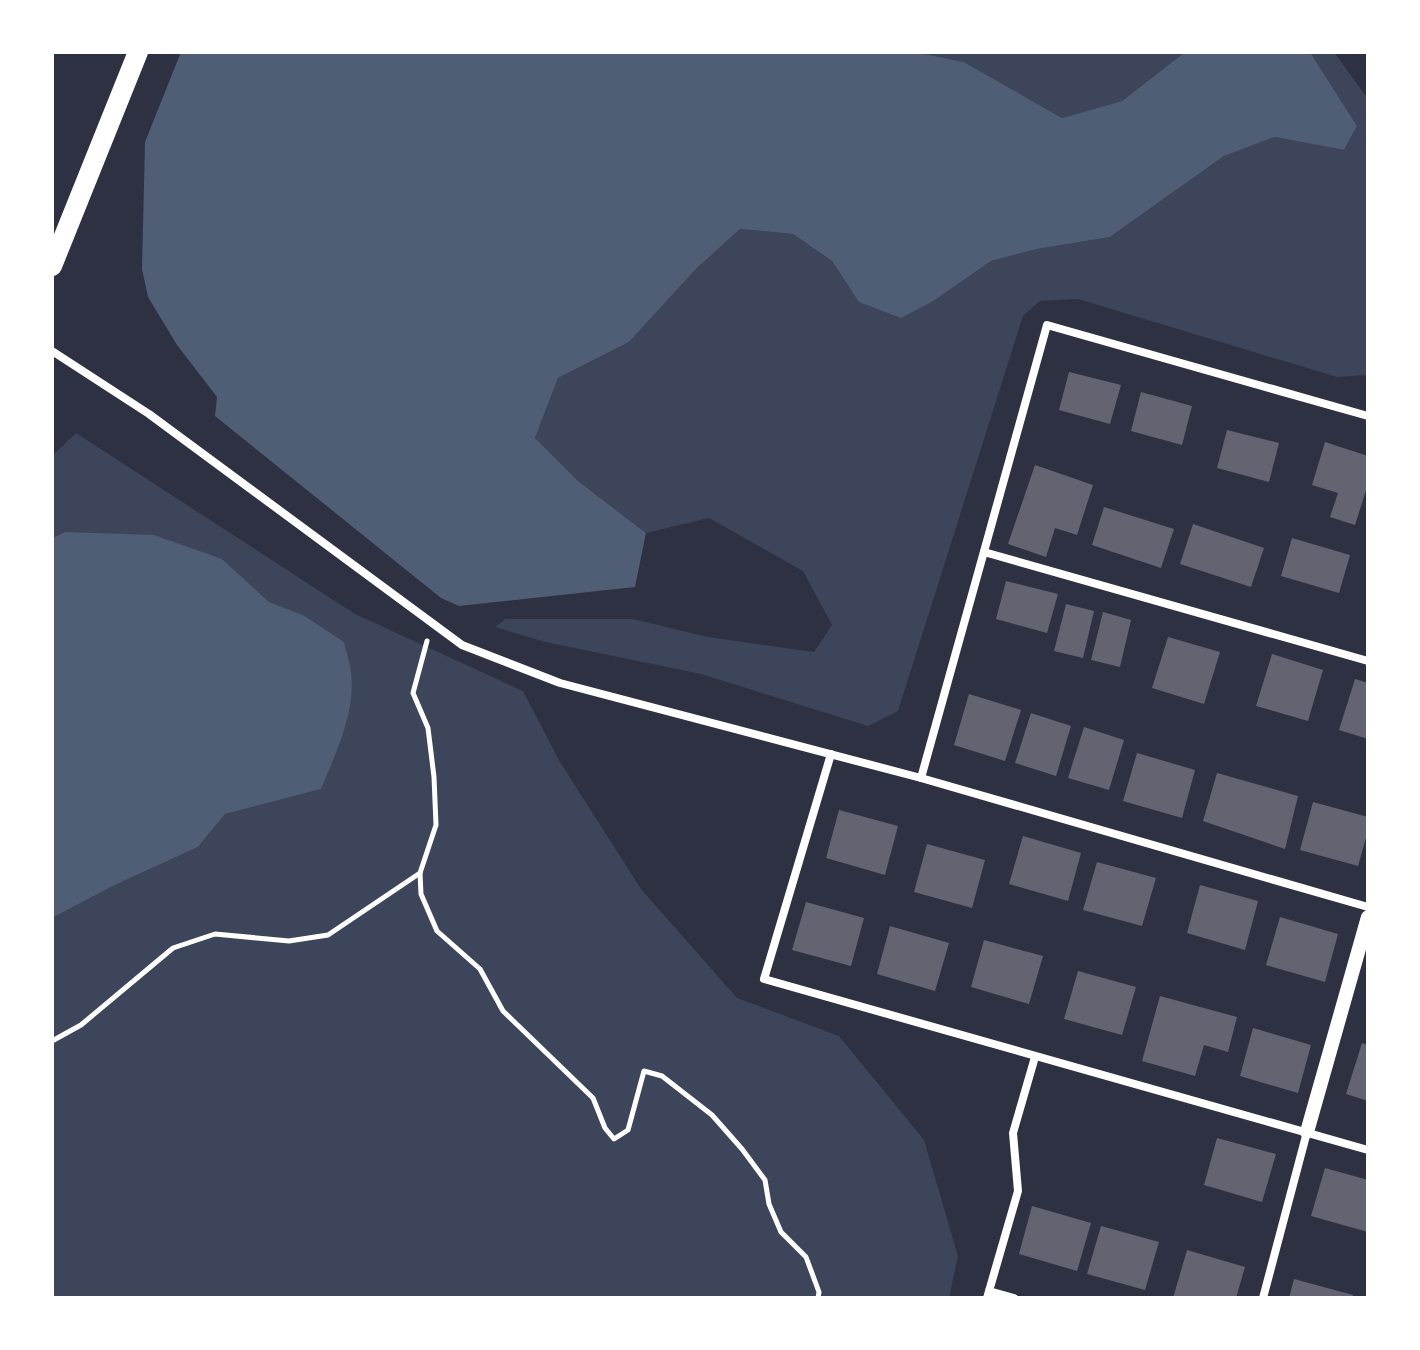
<svg xmlns="http://www.w3.org/2000/svg" width="1420" height="1350" viewBox="0 0 1420 1350" font-family="Barlow,sans-serif">
<style>
.green{fill:#3c4559}
.water{fill:#4f5d75}
.building{fill:#626471}
.lines{fill:none;stroke-linecap:round;stroke-linejoin:round}
.path{stroke:#fff;stroke-width:5}
.minor{stroke:#fff;stroke-width:8}
.tertiary{stroke:#fff;stroke-width:14}
.primary{stroke:#fff;stroke-width:20}
</style>
<rect width="100%" height="100%" fill="#2d3142"/>
<g class="green">
<polygon points="915,52 1185,52 1122,101 1062,118 964,62"/>
<polygon points="1310,52 1334,52 1368,99 1368,375 1337,377 1078,299 1040,301 1023,316 898,711 868,726 701,674 545,642 495,627 505,619 633,619 708,637 814,652 832,625 803,571 709,518 646,533 578,481 535,438 558,378 629,342 696,269 740,229 793,234 832,261 859,301 935,300 991,261 1037,249 1110,237 1224,156 1275,137 1344,150 1357,126"/>
<polygon points="76,433 355,614 523,691 560,762 641,889 737,998 839,1036 924,1140 958,1256 949,1298 52,1298 52,918 115,885 198,847 225,814 321,789 303,615 269,602 221,559 65,532 52,538 52,456"/>
</g>
<g class="water">
<polygon points="181,52 915,52 964,62 1062,118 1122,101 1185,52 1310,52 1357,126 1344,150 1275,137 1224,156 1110,237 1037,249 991,261 935,300 901,318 859,302 832,261 793,234 740,229 696,269 629,342 558,378 535,438 578,481 646,533 635,587 459,606 441,598 215,416 217,397 177,345 148,297 142,269 145,142"/>
<path d="M65,532L154,535L222,559L269,602L303,615L344,642C346,652 350,662 351,673C356,713 336,752 321,789L225,814L198,847L115,885L52,918V538Z"/>
</g>
<g class="building">
<polygon points="1069,372 1121,385 1110,424 1059,410"/>
<polygon points="1141,392 1192,406 1182,445 1131,431"/>
<polygon points="1227,430 1279,443 1269,482 1217,468"/>
<polygon points="1325,442 1368,456 1368,484 1355,525 1330,517 1338,493 1312,485"/>
<polygon points="1035,465 1093,485 1077,535 1055,528 1046,557 1008,544"/>
<polygon points="1104,507 1174,529 1161,568 1092,545"/>
<polygon points="1193,524 1264,548 1251,587 1180,564"/>
<polygon points="1292,538 1350,555 1339,593 1281,576"/>
<polygon points="1006,581 1058,594 1047,633 996,619"/>
<polygon points="1066,604 1094,611 1083,658 1054,651"/>
<polygon points="1103,612 1131,620 1120,667 1091,660"/>
<polygon points="1168,637 1220,652 1204,704 1152,688"/>
<polygon points="1272,654 1323,670 1308,721 1256,706"/>
<polygon points="1355,679 1368,683 1368,739 1339,730"/>
<polygon points="969,694 1021,710 1005,761 954,745"/>
<polygon points="1031,713 1071,726 1056,776 1015,763"/>
<polygon points="1084,727 1124,740 1109,790 1068,778"/>
<polygon points="1137,753 1195,770 1182,818 1123,801"/>
<polygon points="1217,773 1298,796 1285,849 1203,821"/>
<polygon points="1313,802 1368,817 1368,831 1358,866 1300,850"/>
<polygon points="839,810 898,826 885,875 826,858"/>
<polygon points="1023,836 1081,853 1068,901 1009,884"/>
<polygon points="927,844 985,860 972,908 914,892"/>
<polygon points="1097,862 1156,878 1142,926 1083,910"/>
<polygon points="1200,885 1258,901 1245,950 1187,933"/>
<polygon points="806,902 864,918 851,966 792,950"/>
<polygon points="1280,917 1338,934 1325,982 1266,965"/>
<polygon points="890,926 949,943 935,991 877,974"/>
<polygon points="984,940 1043,956 1029,1004 971,987"/>
<polygon points="1078,971 1136,987 1122,1035 1064,1019"/>
<polygon points="1160,996 1237,1017 1228,1052 1204,1045 1195,1076 1142,1061"/>
<polygon points="1253,1028 1311,1045 1298,1093 1240,1076"/>
<polygon points="1362,1043 1368,1045 1368,1101 1346,1094"/>
<polygon points="1217,1138 1276,1154 1262,1202 1204,1185"/>
<polygon points="1325,1168 1368,1180 1368,1232 1311,1216"/>
<polygon points="1032,1206 1091,1223 1077,1271 1019,1254"/>
<polygon points="1101,1226 1159,1242 1145,1290 1087,1274"/>
<polygon points="1187,1250 1245,1267 1236,1298 1173,1298"/>
<polygon points="1294,1279 1353,1295 1352,1298 1289,1298"/>
</g>
<g class="lines">
<g class="path">
<polyline points="427,641 413,693 428,728 434,777 436,825 420,873 421,894 437,931 480,969 503,1011 593,1098 605,1128 614,1139 628,1130 644,1071 662,1076 712,1115 742,1149 765,1180 769,1204 781,1232 806,1257 819,1292 818,1298"/>
<polyline points="52,1041 81,1025 173,948 215,934 289,941 328,935 420,873"/>
</g>
<g class="minor">
<polyline points="52,351 149,414 462,645 560,683 921,778 1368,907"/>
<polyline points="984,552 1368,661"/>
<polyline points="831,754 764,979 1368,1150"/>
<polyline points="921,778 1047,325 1368,416"/>
<polyline points="989,1291 1014,1298"/>
<polyline points="987,1298 1018,1191 1013,1133 1035,1057"/>
<polyline points="1263,1298 1307,1132"/>
</g>
<polyline class="tertiary" points="1307,1132 1368,917"/>
<polyline class="primary" points="52,266 138,52"/>
</g>
<rect width="1420" height="1350" fill="none" stroke="#ffffff" stroke-width="108"/>
</svg>
